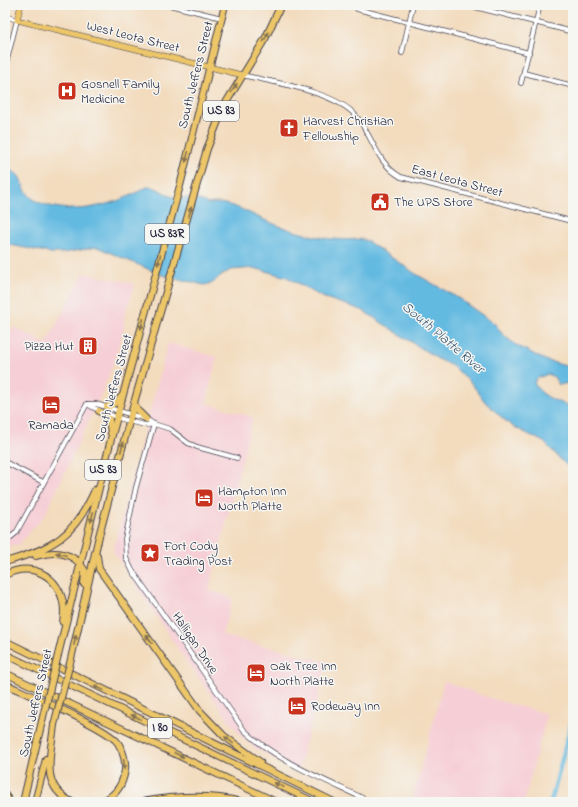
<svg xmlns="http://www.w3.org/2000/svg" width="578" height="807" viewBox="0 0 578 807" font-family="'Indie Flower',sans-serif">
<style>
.built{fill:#f6cfd6}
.water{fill:#64bae1;stroke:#436e8e}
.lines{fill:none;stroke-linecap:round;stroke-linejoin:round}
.canal{stroke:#64bae1;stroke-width:4.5}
.minor-casing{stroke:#413e4e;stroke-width:5.5}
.major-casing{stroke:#413e4e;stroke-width:6}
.highway-casing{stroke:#413e4e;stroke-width:8}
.minor{stroke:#fff;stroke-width:4}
.major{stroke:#ecc669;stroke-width:5}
.highway{stroke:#ecc669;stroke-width:6}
.highway-bridge-casing{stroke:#413e4e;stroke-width:8;stroke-linecap:butt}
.highway-bridge{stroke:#ecc669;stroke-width:6}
.oneway{fill:#877452}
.labels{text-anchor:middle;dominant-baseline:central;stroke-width:3;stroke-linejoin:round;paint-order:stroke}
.shield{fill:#f6f6f2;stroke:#626272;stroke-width:1}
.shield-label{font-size:12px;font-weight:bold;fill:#22223b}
.street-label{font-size:13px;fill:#22223b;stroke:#f6f6f2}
.poi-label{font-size:13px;fill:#22223b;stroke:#f6f6f2;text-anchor:start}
.water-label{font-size:14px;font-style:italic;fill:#395775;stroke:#f6f6f2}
</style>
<rect width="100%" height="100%" fill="#f6f6f2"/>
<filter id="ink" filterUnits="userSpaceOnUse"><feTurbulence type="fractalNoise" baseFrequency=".025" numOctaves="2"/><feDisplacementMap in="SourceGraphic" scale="8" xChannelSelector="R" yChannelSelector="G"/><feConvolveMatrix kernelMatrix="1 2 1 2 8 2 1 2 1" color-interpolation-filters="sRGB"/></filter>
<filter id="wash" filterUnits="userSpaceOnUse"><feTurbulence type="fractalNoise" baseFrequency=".012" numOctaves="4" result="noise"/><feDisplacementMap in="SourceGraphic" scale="16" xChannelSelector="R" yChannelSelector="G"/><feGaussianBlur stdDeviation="0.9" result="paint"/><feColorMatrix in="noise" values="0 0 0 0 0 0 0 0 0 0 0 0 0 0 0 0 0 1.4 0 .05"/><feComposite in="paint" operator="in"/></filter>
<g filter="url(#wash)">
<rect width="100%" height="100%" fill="#f3dbbd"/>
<g class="built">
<polygon points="84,273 135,284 124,316 124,329 113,365 100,397 45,515 19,544 5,549 5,343 14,327 46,344"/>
<polygon points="168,343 217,357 206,403 253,417 209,590 233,598 222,635 327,662 298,771 254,748 240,735 186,661 113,551"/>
<polygon points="444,681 490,698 547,714 524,802 412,802"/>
</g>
<path class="water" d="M5,168C24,174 19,181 28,194C36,205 57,208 70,209C89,210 114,203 132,195C137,193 143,188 148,187C158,186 165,195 173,197C185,199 198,197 208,204C229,199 251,215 269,222C299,234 329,242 361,239L367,241L416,274L458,298L495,324L503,335L516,345L545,360L573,368V382L559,385L554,377L548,374L538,378L534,382C539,396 560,403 573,407V470L568,467L544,442L514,427L507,422L486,403L471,383L454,367L438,359L362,310L322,297L287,277L254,268L231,270L220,276L213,283L204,285L162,275L97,247L64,253H51L5,244Z"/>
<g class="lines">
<polyline class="canal" points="551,802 573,717"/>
</g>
</g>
<g filter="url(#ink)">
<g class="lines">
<defs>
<g id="minor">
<polyline points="169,5 222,18"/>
<polyline points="467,5 573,32"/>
<polyline points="357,9 529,53"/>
<polyline points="5,16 17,20 5,68"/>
<polyline points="402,53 413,5"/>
<polyline points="524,73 573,86"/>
<path d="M242,75C272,82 337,92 356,116C373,136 376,163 401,177L571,221"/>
<polyline points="521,83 540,5"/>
<polyline points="87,404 96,404 146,419 154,424 170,429 188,443 197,447 237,458"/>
<path d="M87,404C98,411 143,429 154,424"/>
<path d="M154,424L136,487L125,539L126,558L132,570L244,730C279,763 328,781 371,802"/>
<polyline points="5,462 43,482"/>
<polyline points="5,542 16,533 87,404"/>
</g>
<polyline id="major" points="21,5 17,20 242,75"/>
<g id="highway">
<polyline points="134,403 137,410 146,419"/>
<polyline points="107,407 117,402 121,397"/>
<polyline points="99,411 109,419 111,433"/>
<path d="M36,556C55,550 75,552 85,571L84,584"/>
<polyline points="97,556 99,569 200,711 224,736 260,762"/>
<path d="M5,562C53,548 74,537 95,490"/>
<path d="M5,575C39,557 70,586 63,622"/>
<polyline points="5,641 334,802"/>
<polyline points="5,654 314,802"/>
<polyline points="58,655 111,439 181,182 225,5"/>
<polyline points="71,659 98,540 134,403 207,149 224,106 265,39 281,5"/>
<polyline points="5,673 276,802"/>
<path d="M5,684C27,694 107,727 118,743C124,752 127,765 124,775C121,788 113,797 101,802"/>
<path d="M54,725C51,755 39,786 72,802"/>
<polyline points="5,795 10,802"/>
<polyline points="23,802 42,721"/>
<polyline points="35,802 46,759"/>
<path d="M142,802C175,796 209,794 242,802"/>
</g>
</defs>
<use href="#minor" class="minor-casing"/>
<use href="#major" class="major-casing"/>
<use href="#highway" class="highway-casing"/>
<use href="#minor" class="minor"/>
<use href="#major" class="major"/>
<use href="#highway" class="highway"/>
<defs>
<g id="highway-bridge">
<polyline points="42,721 58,655"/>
<polyline points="54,725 71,659"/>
</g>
</defs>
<use href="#highway-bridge" class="highway-bridge-casing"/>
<use href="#highway-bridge" class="highway-bridge"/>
</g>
<defs><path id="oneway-solid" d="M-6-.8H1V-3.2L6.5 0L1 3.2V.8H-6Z"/></defs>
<g class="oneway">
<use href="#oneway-solid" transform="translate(266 37) rotate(-60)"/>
<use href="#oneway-solid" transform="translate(234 88) rotate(-58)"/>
<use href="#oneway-solid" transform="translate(187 157) rotate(104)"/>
<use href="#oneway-solid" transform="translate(190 212) rotate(-74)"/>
<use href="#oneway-solid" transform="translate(159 260) rotate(105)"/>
<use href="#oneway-solid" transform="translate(142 324) rotate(105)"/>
<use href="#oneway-solid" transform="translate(122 447) rotate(-75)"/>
<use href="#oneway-solid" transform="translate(92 517) rotate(104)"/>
<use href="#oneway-solid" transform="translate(61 554) rotate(-166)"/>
<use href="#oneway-solid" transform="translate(149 639) rotate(-125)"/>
<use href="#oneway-solid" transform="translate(75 640) rotate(-78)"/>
<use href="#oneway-solid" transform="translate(99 688) rotate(-154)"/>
<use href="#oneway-solid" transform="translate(136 717) rotate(-155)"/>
<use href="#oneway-solid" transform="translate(229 740) rotate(-141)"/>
<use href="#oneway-solid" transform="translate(179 755) rotate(25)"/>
<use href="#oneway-solid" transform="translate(124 764) rotate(87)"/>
<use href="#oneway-solid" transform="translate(279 785) rotate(-155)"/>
</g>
</g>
<defs>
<symbol id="hospital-square" viewBox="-11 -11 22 22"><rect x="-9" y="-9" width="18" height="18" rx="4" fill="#c8321e" stroke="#f6f6f2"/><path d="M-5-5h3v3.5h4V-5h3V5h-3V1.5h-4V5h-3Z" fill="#fff"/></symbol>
<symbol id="church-square" viewBox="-11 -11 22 22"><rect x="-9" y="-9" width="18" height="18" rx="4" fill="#c8321e" stroke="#f6f6f2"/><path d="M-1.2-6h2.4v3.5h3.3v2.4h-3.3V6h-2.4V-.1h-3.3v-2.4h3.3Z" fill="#fff"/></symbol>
<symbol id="civic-square" viewBox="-11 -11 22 22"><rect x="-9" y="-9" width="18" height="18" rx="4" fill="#c8321e" stroke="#f6f6f2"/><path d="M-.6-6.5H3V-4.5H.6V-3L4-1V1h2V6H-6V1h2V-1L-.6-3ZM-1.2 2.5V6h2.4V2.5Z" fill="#fff"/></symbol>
<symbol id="building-square" viewBox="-11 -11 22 22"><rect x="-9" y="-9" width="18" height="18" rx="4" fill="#c8321e" stroke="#f6f6f2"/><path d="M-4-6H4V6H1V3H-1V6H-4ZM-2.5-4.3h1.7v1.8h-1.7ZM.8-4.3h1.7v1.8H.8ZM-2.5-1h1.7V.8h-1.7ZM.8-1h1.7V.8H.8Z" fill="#fff"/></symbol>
<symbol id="hotel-square" viewBox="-11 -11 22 22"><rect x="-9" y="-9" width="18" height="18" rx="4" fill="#c8321e" stroke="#f6f6f2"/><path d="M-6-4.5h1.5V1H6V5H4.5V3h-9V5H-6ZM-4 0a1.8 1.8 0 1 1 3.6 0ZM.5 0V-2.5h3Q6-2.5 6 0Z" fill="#fff"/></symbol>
<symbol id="sight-square" viewBox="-11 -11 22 22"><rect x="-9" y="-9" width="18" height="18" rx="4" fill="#c8321e" stroke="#f6f6f2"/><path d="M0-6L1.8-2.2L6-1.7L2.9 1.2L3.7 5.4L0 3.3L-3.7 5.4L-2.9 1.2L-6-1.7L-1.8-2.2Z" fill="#fff"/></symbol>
</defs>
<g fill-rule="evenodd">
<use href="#hospital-square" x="56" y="80" width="22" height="22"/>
<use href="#church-square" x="278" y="117" width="22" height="22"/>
<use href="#civic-square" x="369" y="191" width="22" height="22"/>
<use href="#building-square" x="77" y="335" width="22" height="22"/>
<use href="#hotel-square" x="40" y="394" width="22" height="22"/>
<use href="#hotel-square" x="193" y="487" width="22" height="22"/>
<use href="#sight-square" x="139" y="542" width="22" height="22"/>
<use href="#hotel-square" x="245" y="662" width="22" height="22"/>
<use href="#hotel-square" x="286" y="695" width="22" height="22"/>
</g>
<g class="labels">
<g class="shield">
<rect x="203" y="101" width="36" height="20" rx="3"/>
<rect x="145" y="224" width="44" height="20" rx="3"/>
<rect x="85" y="460" width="36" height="20" rx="3"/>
<rect x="148" y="718" width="24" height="20" rx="3"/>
</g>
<g class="shield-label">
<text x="221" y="111">US 83</text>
<text x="167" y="234">US 83R</text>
<text x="103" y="470">US 83</text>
<text x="160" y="728">I 80</text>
</g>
<g class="street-label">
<text transform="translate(133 37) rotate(14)">West Leota Street</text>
<text transform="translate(196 75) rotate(-76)">South Jeffers Street</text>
<text transform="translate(457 181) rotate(15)">East Leota Street</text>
<text transform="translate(114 388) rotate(-75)">South Jeffers Street</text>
<text transform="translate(195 643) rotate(56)">Halligan Drive</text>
<text transform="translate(36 703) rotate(-77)">South Jeffers Street</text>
</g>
<g class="poi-label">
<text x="81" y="84">Gosnell Family<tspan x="81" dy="15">Medicine</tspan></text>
<text x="303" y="121">Harvest Christian<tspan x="303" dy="15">Fellowship</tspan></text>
<text x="394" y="202">The UPS Store</text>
<text x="74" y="346" text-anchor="end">Pizza Hut</text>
<text x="51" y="425" text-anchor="middle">Ramada</text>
<text x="218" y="491">Hampton Inn<tspan x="218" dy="15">North Platte</tspan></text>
<text x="164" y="546">Fort Cody<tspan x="164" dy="15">Trading Post</tspan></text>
<text x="270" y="666">Oak Tree Inn<tspan x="270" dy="15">North Platte</tspan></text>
<text x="311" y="706">Rodeway Inn</text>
</g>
<g class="water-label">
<text transform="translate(443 338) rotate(40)">South Platte River</text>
</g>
</g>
<rect width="578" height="807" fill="none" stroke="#f6f6f2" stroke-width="20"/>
</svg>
